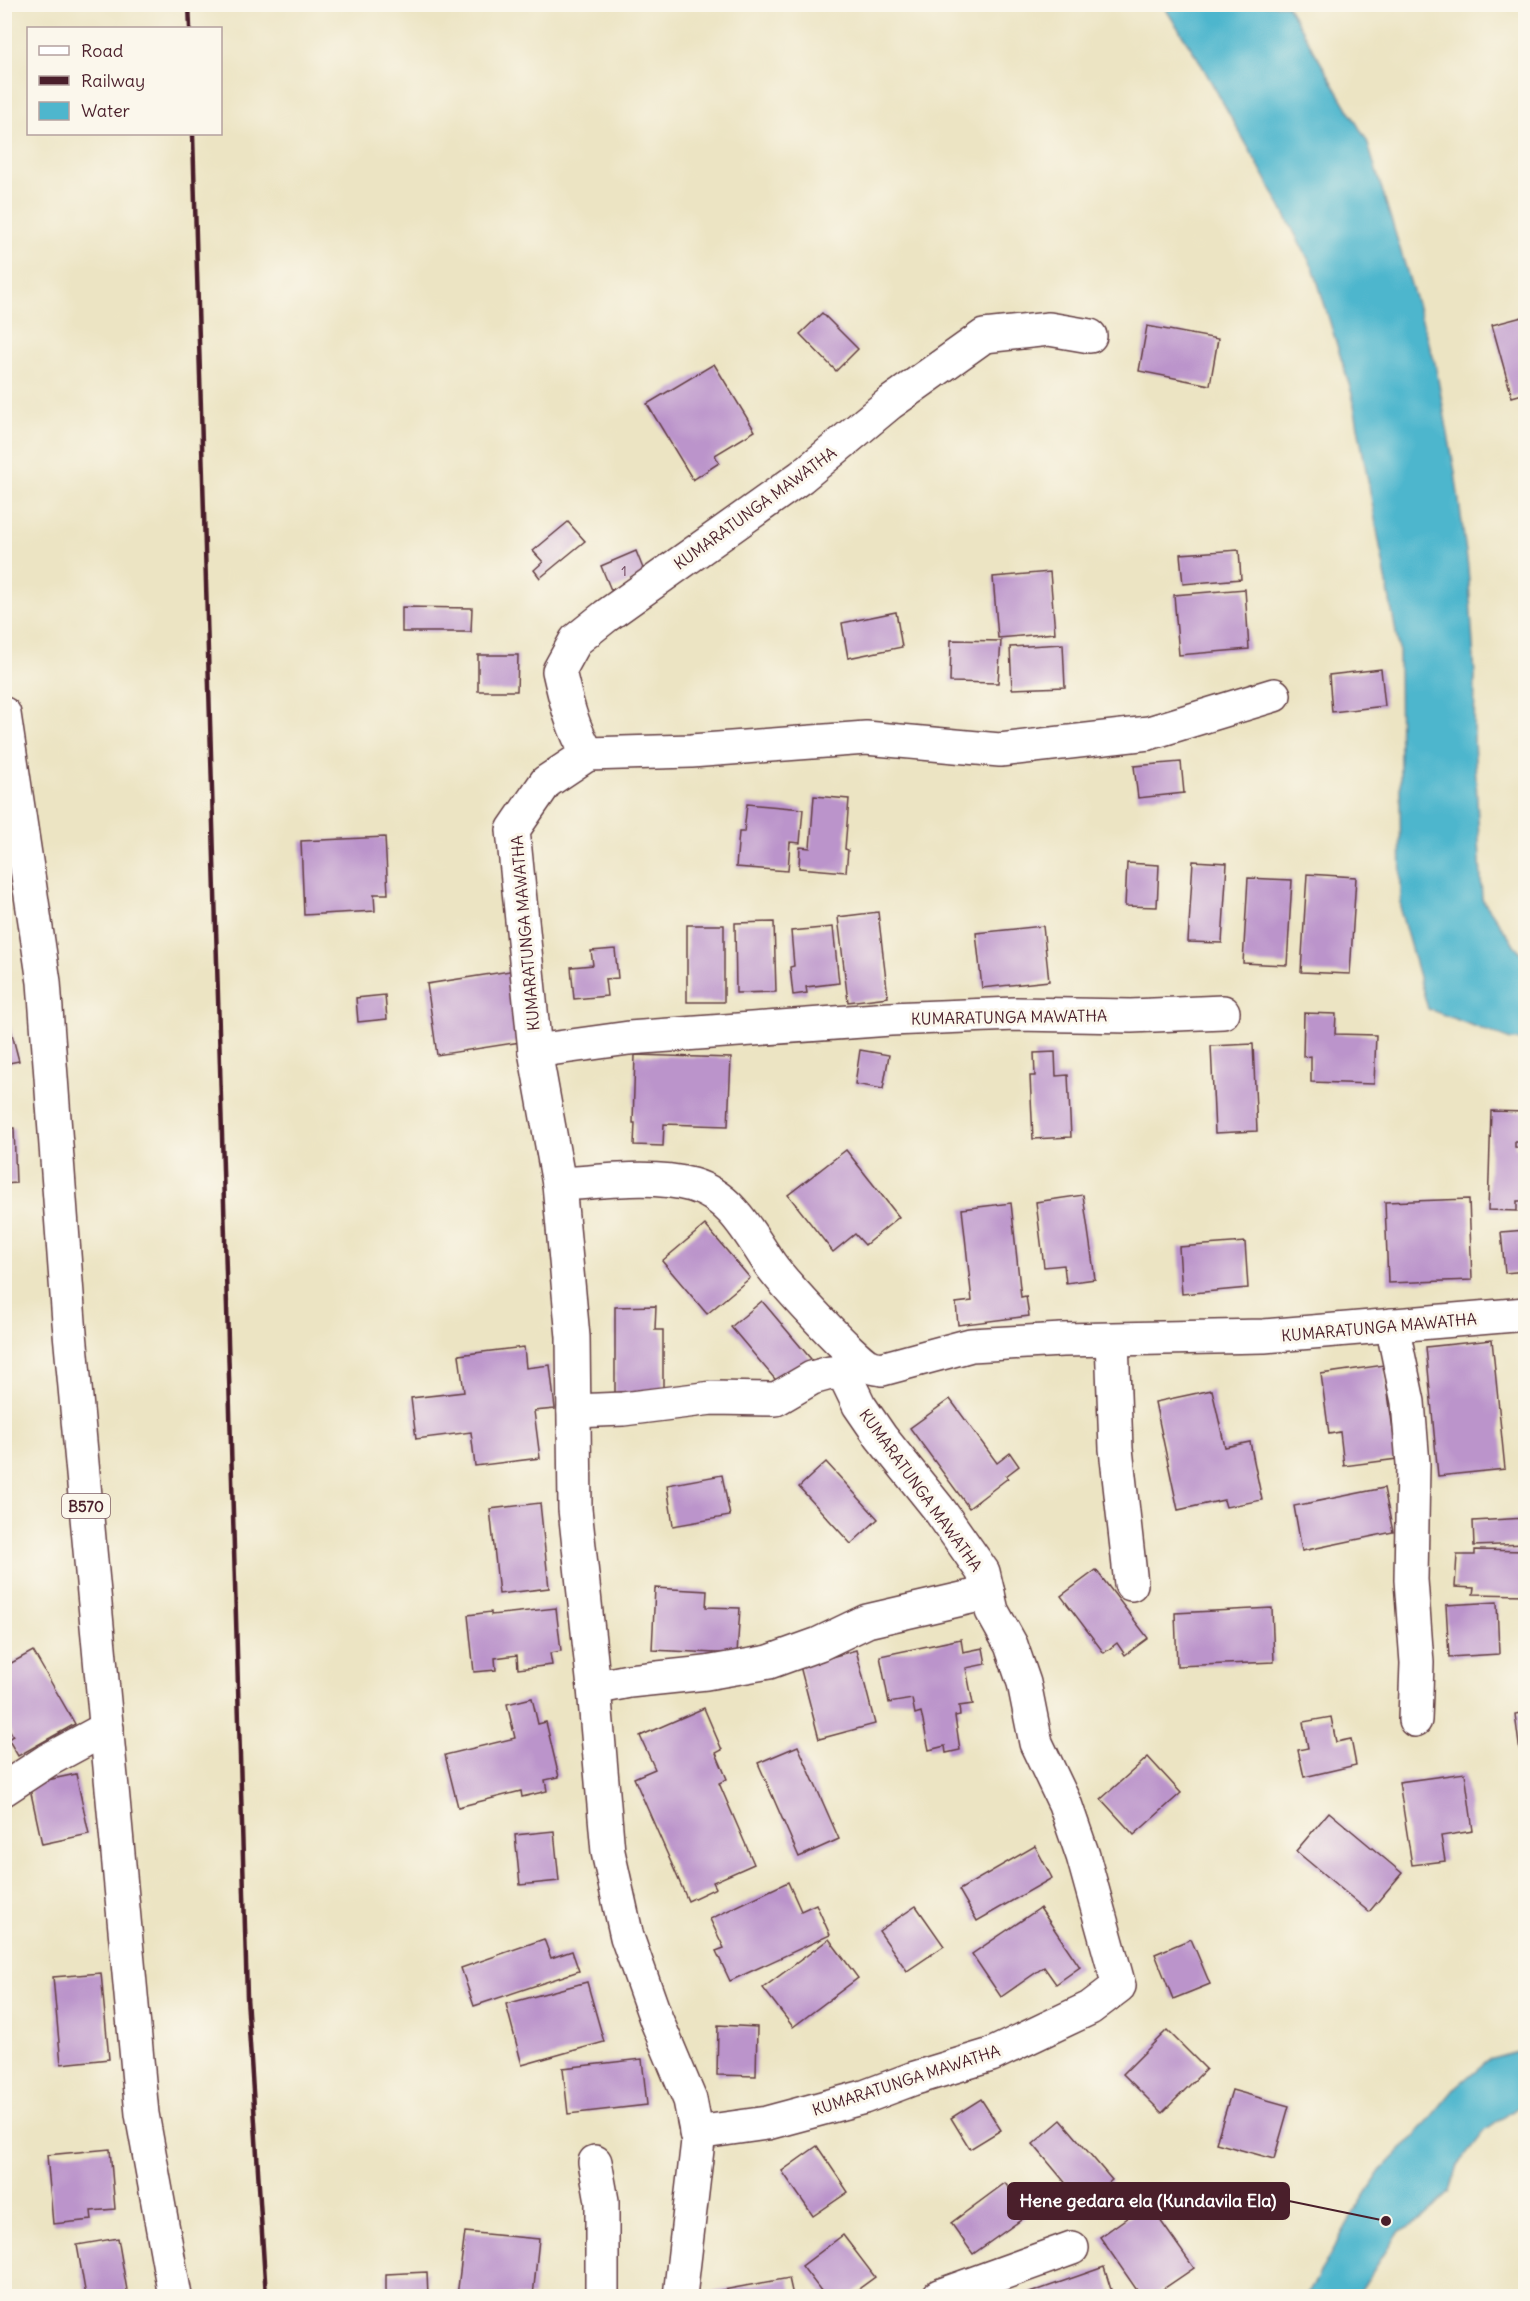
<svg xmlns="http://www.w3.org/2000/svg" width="1530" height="2301" viewBox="0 0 1530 2301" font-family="Delius,sans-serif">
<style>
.water{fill:#4eb6cd;stroke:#4c6a7c;stroke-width:1.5}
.building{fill:#bb94cb}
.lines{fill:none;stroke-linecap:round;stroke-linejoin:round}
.minor-casing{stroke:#623d42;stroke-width:36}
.major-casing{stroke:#623d42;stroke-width:36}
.minor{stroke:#fff;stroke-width:33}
.major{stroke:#fff;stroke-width:33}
.rail{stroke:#4a1f2b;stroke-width:4.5}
.labels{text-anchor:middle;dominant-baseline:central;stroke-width:6;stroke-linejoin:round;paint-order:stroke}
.number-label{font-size:14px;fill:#663c53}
.shield{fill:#fbf7ec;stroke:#7f6065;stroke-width:1.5}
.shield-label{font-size:15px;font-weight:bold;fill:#4a1f2b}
.street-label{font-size:16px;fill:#4a1f2b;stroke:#fbf7ec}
.leader{fill:none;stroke:#4a1f2b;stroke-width:2}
.callout-dot{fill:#4a1f2b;stroke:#fbf7ec;stroke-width:2}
.callout{fill:#4a1f2b;stroke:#4a1f2b;stroke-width:2}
.callout-label{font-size:18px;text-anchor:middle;font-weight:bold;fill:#fff}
</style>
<rect width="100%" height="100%" fill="#fbf7ec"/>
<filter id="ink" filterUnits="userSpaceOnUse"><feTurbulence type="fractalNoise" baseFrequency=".0167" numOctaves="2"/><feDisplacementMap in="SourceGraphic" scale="12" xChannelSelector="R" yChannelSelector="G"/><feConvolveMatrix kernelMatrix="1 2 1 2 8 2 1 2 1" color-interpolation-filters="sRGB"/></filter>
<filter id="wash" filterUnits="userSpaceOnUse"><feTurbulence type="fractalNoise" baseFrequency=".008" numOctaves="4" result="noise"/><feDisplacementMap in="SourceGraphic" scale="24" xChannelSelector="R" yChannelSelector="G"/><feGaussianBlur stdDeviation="1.35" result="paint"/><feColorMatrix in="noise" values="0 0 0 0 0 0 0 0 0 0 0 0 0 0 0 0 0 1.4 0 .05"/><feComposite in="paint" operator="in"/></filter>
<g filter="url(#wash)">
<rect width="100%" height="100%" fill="#ece4c3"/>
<g class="water">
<polygon points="1163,5 1287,5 1367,141 1435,363 1455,472 1468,567 1475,676 1474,740 1482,899 1525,960 1525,1040 1511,1040 1428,1009 1401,913 1399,649 1352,394 1314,270 1266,179 1197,57"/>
<polygon points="1525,2050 1525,2102 1485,2131 1458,2165 1450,2191 1421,2220 1399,2231 1357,2296 1307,2296 1353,2214 1381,2171 1416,2135 1456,2087 1488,2060"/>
</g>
<g id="blocks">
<g class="building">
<polygon points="822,313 858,349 836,371 800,334"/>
<polygon points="1526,316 1526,393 1512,397 1492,325"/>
<polygon points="1147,326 1218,339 1210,385 1139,371"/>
<polygon points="714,364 755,431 715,455 719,463 693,480 647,404"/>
<polygon points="568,522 585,541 540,578 534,570 543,562 533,551"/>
<polygon points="1239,550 1241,579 1183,584 1180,554"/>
<polygon points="636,551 646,576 611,590 601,566"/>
<polygon points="1050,572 1055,633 998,638 993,577"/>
<polygon points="1245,589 1249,649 1179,655 1174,595"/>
<polygon points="402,607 472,608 471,632 402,632"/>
<polygon points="896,612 902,647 848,658 842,623"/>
<polygon points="951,640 1001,641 998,683 950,682"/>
<polygon points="1063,644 1065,687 1012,689 1010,647"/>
<polygon points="478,655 518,655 517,691 478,691"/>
<polygon points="1381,669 1385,706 1332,712 1329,675"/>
<polygon points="1181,762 1184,793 1138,798 1134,766"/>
<polygon points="814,796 849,799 845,849 848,850 846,872 799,868 800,847 810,848"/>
<polygon points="747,804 803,809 800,843 790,842 788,871 736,867 739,832 744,832"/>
<polygon points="385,837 388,894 374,894 375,911 304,915 301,841"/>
<polygon points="1193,861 1227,863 1222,943 1188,942"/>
<polygon points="1127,863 1159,865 1157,907 1125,906"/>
<polygon points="1307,874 1356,877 1350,974 1301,972"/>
<polygon points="1248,878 1292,880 1287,965 1243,963"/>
<polygon points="878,912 888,997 848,1002 838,917"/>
<polygon points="774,922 776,992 736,993 735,923"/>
<rect x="687" y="925" width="37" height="77"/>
<polygon points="1043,926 1049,981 982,988 976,933"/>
<polygon points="833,927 839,983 806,987 807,993 793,995 790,967 794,966 791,931"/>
<polygon points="615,949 618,978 605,979 607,996 574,999 571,967 593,965 591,951"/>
<polygon points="516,970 527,1041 437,1055 427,984"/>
<polygon points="385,995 387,1019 358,1022 356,998"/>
<polygon points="4,1003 19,1061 4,1064"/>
<polygon points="1304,1013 1336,1014 1335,1034 1376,1035 1374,1084 1311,1082 1311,1056 1303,1057"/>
<polygon points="1253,1044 1257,1131 1215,1133 1211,1046"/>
<polygon points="860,1050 889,1055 883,1089 855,1084"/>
<polygon points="1055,1052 1056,1076 1068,1075 1071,1137 1033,1139 1030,1076 1035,1076 1034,1053"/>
<polygon points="635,1055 731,1058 728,1126 664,1124 663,1146 634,1145 635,1123 633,1123"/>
<polygon points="1491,1111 1526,1112 1526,1142 1515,1142 1515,1147 1526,1148 1526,1201 1517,1201 1517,1211 1488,1210"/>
<polygon points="4,1128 14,1128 16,1183 4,1184"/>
<polygon points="846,1150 899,1217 865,1245 855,1234 833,1252 788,1195"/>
<polygon points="1083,1195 1095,1279 1066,1283 1064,1265 1044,1267 1036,1202"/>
<polygon points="1469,1199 1472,1280 1388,1283 1385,1202"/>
<polygon points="1011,1203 1021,1297 1026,1296 1029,1316 958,1325 956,1303 972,1301 962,1209"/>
<polygon points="705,1225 750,1278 707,1314 662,1261"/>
<polygon points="1526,1230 1526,1271 1505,1273 1501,1232"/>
<polygon points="1245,1242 1248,1288 1182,1294 1179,1247"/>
<polygon points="762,1301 816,1365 785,1391 731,1327"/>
<polygon points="656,1306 655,1330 663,1330 663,1399 615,1400 615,1307"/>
<polygon points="1492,1340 1505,1469 1438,1476 1426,1347"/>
<polygon points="524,1347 526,1368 550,1365 555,1409 534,1411 540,1458 475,1466 471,1432 416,1439 411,1398 464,1392 459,1355"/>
<polygon points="1384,1365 1397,1459 1344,1466 1340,1432 1329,1434 1321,1374"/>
<polygon points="1212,1390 1225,1447 1250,1442 1262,1500 1226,1507 1224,1500 1178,1510 1155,1402"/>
<polygon points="950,1399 997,1463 1010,1453 1019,1466 1006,1476 1008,1478 969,1508 910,1428"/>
<polygon points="826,1462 878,1519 851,1544 799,1487"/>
<polygon points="722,1475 730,1516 673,1526 667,1485"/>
<polygon points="1384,1488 1393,1532 1302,1551 1294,1506"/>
<polygon points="540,1503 549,1588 499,1594 490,1509"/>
<polygon points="1526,1518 1526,1544 1474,1546 1473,1521"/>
<polygon points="1475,1550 1526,1551 1526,1595 1473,1594 1474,1588 1455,1587 1457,1555 1475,1555"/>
<polygon points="1096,1570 1148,1638 1125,1655 1117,1643 1104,1653 1061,1596"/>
<polygon points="655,1588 707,1591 706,1607 740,1608 737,1654 652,1650"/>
<polygon points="1497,1602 1499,1654 1449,1657 1446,1605"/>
<polygon points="556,1608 561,1651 550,1653 552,1665 518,1669 517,1655 495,1658 496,1670 474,1672 468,1615 491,1612 491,1615"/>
<polygon points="1272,1608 1274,1662 1177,1666 1175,1613"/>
<polygon points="961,1639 963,1652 983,1648 986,1664 966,1668 973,1704 959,1706 960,1715 955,1716 960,1750 946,1753 945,1746 929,1750 921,1712 915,1714 912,1699 889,1703 880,1656"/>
<polygon points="856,1650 875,1724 819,1739 800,1666"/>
<polygon points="33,1651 75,1724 18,1756 8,1739 13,1736 8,1727 4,1729 4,1667"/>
<polygon points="532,1698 538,1724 546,1722 559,1777 545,1780 547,1791 522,1797 521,1791 458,1807 445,1755 515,1738 507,1704"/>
<polygon points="704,1708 722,1750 716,1753 727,1779 719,1783 754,1864 713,1882 716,1888 688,1901 634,1778 655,1769 640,1736"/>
<polygon points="1526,1712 1526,1784 1524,1784 1515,1714"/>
<polygon points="1331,1717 1336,1742 1351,1739 1356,1765 1304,1777 1298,1750 1308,1748 1303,1722"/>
<polygon points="798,1746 839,1839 799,1857 758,1763"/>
<polygon points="1148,1757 1181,1793 1134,1835 1101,1799"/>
<polygon points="1465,1773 1473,1831 1441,1836 1445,1861 1412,1865 1399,1782"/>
<polygon points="76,1774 89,1834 42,1844 29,1784"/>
<polygon points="1329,1812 1402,1873 1369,1912 1296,1851"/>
<polygon points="554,1831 559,1881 520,1885 515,1835"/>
<polygon points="1035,1846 1052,1878 977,1921 959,1890"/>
<polygon points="788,1882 801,1911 816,1904 830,1935 730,1981 716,1951 724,1948 710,1919"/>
<polygon points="916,1906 944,1946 907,1971 879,1931"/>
<polygon points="1040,1908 1080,1967 1056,1984 1044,1967 1001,1997 972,1954"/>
<polygon points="544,1939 551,1958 572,1951 579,1971 474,2006 461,1968"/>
<polygon points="829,1939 858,1978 793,2027 763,1988"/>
<polygon points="1191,1939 1210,1984 1173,1999 1155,1954"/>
<polygon points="101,1973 109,2059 61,2064 53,1977"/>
<polygon points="587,1982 604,2042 522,2065 506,2004"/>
<polygon points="718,2025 757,2027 756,2076 717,2075"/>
<polygon points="1167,2030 1206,2069 1162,2113 1123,2074"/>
<polygon points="642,2059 647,2105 568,2114 563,2068"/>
<polygon points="1232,2090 1289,2106 1274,2159 1216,2143"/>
<polygon points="981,2099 1001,2130 970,2149 951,2118"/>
<polygon points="1061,2120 1112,2180 1083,2204 1033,2144"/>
<polygon points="817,2146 848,2192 813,2216 782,2171"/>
<polygon points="110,2149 115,2209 91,2211 92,2220 53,2224 47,2155"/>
<polygon points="1005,2183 1028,2215 973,2254 951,2223"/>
<polygon points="1148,2203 1194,2268 1153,2296 1141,2296 1100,2237"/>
<polygon points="465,2232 539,2239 533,2296 457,2296"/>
<polygon points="843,2235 875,2277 849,2296 825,2296 802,2266"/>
<polygon points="118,2238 128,2296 86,2296 77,2245"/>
<polygon points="1104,2267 1113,2296 1021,2296"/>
<polygon points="427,2272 428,2296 386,2296 386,2274"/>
<polygon points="789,2278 793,2296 697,2296 696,2295"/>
</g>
</g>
</g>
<g filter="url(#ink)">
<use href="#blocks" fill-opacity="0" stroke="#623d42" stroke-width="1.5"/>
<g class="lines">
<defs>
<g id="minor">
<polyline points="588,754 691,751 866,738 1000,750 1149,733 1274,695"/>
<polyline points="535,1051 629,1038 890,1019 1015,1014 1131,1016 1223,1012"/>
<path d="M559,1184C602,1182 650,1174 692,1185C731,1196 749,1233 770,1264C781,1280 855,1361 869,1366C873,1368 878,1368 882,1369L971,1345L1062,1340L1264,1336L1526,1314"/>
<polyline points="1392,1325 1408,1402 1413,1464 1411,1580 1417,1663 1415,1720"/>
<polyline points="1112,1340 1116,1449 1131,1584"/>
<polyline points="574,1411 623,1409 712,1398 776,1399 812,1378 830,1373 838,1374 846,1378 859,1405 881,1437 938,1508 983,1572 992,1611 1011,1645 1024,1683 1036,1743 1065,1804 1083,1856 1119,1986 1090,2008 991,2055 912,2079 864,2097 767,2123 696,2133"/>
<polyline points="594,1688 629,1681 706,1673 769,1662 819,1644 867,1621 988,1593"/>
<polyline points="4,1789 48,1760 107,1728"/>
<polyline points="595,2162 602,2201 602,2296"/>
<path d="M680,2296L698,2141L690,2100L656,2019L627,1937L608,1852L594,1688L575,1509L573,1337L559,1184L535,1051L513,830L546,782L588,754C572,728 566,701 559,671L576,640L606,616L801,477L890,403L984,336L1049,329L1090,336"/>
<polyline points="939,2296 1072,2248"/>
</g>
<polyline id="major" points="4,714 44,982 69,1322 142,2114 175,2296"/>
</defs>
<use href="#minor" class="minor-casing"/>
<use href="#major" class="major-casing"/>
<use href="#minor" class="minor"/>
<use href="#major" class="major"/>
<g class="rail">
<polyline points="189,4 190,28"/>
<polyline points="193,134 247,1997 266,2296"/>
</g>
</g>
</g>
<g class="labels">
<g class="number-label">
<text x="624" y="571">1</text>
</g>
<rect class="shield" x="62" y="1494" width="48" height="24" rx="4.5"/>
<g class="shield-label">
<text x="86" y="1506">B570</text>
</g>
<g class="street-label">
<text transform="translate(755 508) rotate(-36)">KUMARATUNGA MAWATHA</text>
<text transform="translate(525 933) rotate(-95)">KUMARATUNGA MAWATHA</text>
<text transform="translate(1009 1017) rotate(-1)">KUMARATUNGA MAWATHA</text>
<text transform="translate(1379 1327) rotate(-5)">KUMARATUNGA MAWATHA</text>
<text transform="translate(921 1490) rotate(54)">KUMARATUNGA MAWATHA</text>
<text transform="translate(906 2080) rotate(-18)">KUMARATUNGA MAWATHA</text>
</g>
</g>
<path class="leader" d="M1386 2221L1289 2201"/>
<circle class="callout-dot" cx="1386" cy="2221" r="6"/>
<rect class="callout" x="1008" y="2183" width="281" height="36" rx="6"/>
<g class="callout-label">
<text x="1148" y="2207">Hene gedara ela (Kundavila Ela)</text>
</g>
<rect width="1530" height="2301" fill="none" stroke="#fbf7ec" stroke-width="24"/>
<rect x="27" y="27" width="195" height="108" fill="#fbf7ec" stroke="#b4a19f" stroke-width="1.5"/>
<rect x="39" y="46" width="30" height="9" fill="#ffffff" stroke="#b4a19f" stroke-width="1.5"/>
<text x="81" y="57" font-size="18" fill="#4a1f2b">Road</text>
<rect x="39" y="76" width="30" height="9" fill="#4a1f2b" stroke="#b4a19f" stroke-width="1.5"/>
<text x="81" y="87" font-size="18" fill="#4a1f2b">Railway</text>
<rect x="39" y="102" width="30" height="18" fill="#4eb6cd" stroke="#b4a19f" stroke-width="1.5"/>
<text x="81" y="117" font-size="18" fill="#4a1f2b">Water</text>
</svg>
